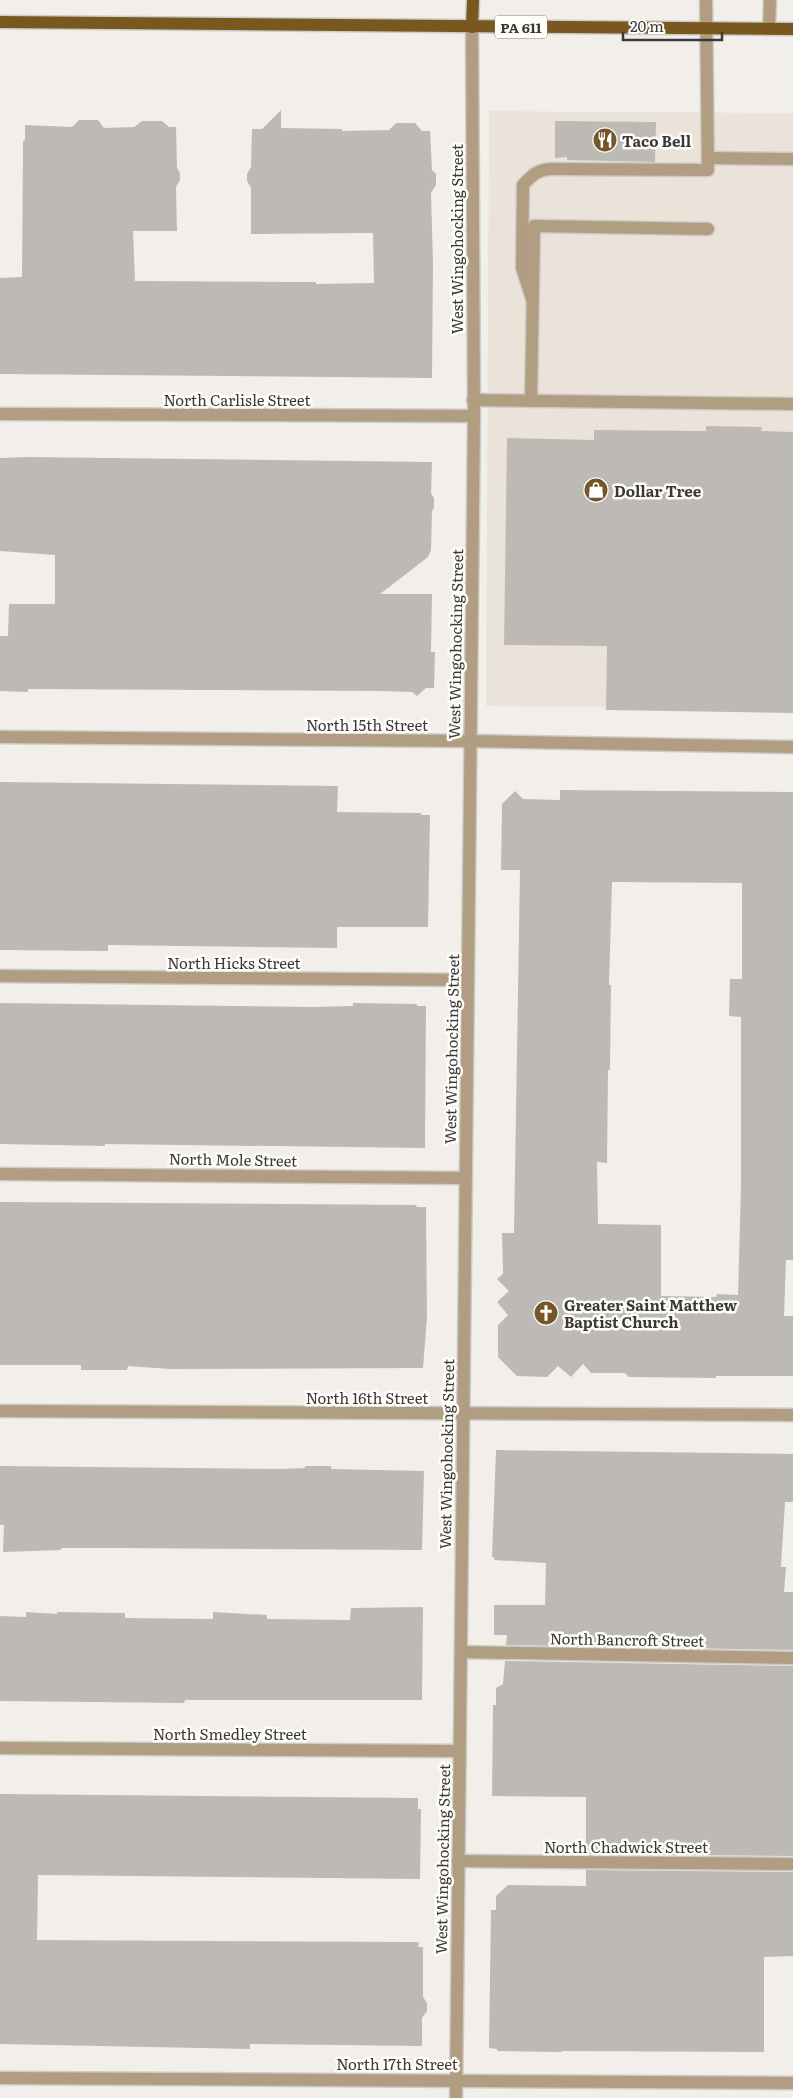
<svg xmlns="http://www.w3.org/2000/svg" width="793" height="2098" viewBox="0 0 793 2098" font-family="Literata,serif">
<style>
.built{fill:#ebe3d9}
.building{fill:#bdbab6;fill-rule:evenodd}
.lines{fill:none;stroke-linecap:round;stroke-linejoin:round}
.lane-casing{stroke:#cdcbc7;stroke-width:15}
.street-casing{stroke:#cdcbc7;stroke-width:15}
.primary-casing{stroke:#cdcbc7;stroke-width:15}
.lane{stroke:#b09d82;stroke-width:12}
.street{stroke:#b09d82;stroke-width:12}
.primary{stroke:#795820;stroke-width:12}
.labels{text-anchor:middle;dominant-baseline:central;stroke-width:5;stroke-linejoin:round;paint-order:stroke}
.shield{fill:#fffdfa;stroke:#757472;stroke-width:1}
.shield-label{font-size:14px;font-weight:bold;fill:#3a3938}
.poi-label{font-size:15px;font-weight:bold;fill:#3a3938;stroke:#fffdfa;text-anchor:start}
.street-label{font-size:15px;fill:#3a3938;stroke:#fffdfa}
</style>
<rect width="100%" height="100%" fill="#f2efeb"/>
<polygon class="built" points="489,111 793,113 793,708 486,706"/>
<g class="building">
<polygon points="281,110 281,128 342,129 342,131 389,130 396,123 415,123 422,131 430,131 432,170 436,174 436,185 431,193 433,263 432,378 0,374 0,278 22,277 23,141 25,140 25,125 72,127 79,120 98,120 104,128 134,127 142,121 162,121 169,127 176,127 177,168 180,173 180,180 176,187 177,231 133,231 135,281 316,282 316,284 374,283 373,233 251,234 251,188 247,181 247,174 251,167 252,129 262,129"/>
<polygon points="555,121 656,122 655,162 567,160 567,157 555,158"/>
<polygon points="706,426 762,427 761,431 793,432 793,713 606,710 607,646 504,645 507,438 594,440 594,430 706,431"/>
<polygon points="28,457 432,462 431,493 434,498 434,508 432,511 431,550 428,557 380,594 432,594 431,652 435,652 434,688 426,688 417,696 412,692 380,691 28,689 28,692 0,691 0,636 8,636 9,604 55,604 55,555 0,551 0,458"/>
<polygon points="0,782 338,786 337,812 421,813 421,815 430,815 428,927 337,927 337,948 108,945 108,951 0,950"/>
<path d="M560,790L793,792V1260H786L784,1316H793V1376H716V1378L629,1377L625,1373H591L583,1364L571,1377L558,1366L547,1377L517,1376L498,1357V1325L508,1315L497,1302L509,1291L497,1279L503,1274L502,1233H514L520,870H501L502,804L515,791L523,799L560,800ZM612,882L742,883V979H730L729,1016L741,1017V1186L738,1295L717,1294L716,1297L661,1296V1225L598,1224L597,1162L607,1163L608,1070H610L611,985H609Z"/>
<polygon points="0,1003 314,1007 353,1006 353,1003 417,1004 417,1006 426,1006 425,1148 105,1144 105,1146 0,1144"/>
<polygon points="0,1202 417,1205 416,1207 426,1207 427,1318 423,1368 170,1369 128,1366 127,1370 81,1370 81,1365 0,1365"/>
<polygon points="496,1450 793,1454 793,1502 785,1502 781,1567 786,1567 784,1592 793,1592 793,1650 506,1645 507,1635 494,1635 494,1605 545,1605 546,1563 494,1560 494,1557 492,1557"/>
<polygon points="0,1466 282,1469 305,1468 305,1466 331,1466 331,1469 424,1471 422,1550 121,1548 61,1548 61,1550 3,1552 4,1525 0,1525"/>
<polygon points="423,1607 422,1700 185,1700 184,1703 0,1701 0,1616 26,1617 26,1612 57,1614 57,1612 125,1613 125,1618 213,1619 213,1612 267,1615 267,1619 350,1620 351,1608"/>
<polygon points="505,1661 793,1666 793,1856 586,1854 586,1797 492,1796 493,1705 496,1705 496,1688 503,1684"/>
<polygon points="0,1794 418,1798 418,1809 421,1809 420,1879 38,1875 37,1940 416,1942 419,1943 418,1947 423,1947 423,1997 427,2003 427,2011 422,2018 422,2046 250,2044 250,2049 0,2044"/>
<polygon points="586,1870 793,1872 793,1956 764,1957 764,2052 562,2051 562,2052 497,2051 497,2049 489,2048 491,1910 496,1910 496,1896 508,1885 586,1886"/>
</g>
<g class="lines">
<defs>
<g id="lane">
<polyline points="708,158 793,159"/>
<path d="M532,299L522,268L523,185C533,174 539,169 553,169L708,170L706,0"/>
<polyline points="473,400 793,404"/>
<polyline points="531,401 534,226 708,229"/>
</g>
<g id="street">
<polyline points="769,29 770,0"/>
<polyline points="0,414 474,416"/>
<polyline points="0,737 470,741 793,747"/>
<polyline points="0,976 468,980"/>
<polyline points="0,1174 465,1178"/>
<polyline points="0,1411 793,1415"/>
<polyline points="461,1652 793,1658"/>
<polyline points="0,1748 459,1751"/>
<polyline points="458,1861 793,1864"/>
<polyline points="0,2078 793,2083"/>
<polyline points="456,2098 474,416 472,27"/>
</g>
<g id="primary">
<polyline points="0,22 793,29"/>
<polyline points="472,27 473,0"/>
</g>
</defs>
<use href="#lane" class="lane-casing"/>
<use href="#street" class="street-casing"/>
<use href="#primary" class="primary-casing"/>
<use href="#lane" class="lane"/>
<use href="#street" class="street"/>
<use href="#primary" class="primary"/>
</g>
<defs>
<symbol id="restaurant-disc" viewBox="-11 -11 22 22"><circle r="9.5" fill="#735629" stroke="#fffdfa"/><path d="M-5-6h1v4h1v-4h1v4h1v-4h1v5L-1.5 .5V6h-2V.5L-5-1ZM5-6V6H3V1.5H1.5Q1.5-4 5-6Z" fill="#fff"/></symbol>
<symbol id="shop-disc" viewBox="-11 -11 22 22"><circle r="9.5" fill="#735629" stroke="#fffdfa"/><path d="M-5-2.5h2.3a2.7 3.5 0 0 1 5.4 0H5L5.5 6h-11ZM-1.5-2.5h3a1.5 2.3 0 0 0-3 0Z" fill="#fff"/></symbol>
<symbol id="church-disc" viewBox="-11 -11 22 22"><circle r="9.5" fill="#735629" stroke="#fffdfa"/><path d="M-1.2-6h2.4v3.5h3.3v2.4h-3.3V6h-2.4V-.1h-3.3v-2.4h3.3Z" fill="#fff"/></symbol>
</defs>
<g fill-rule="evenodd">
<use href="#restaurant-disc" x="591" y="126" width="28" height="28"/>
<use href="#shop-disc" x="582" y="476" width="28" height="28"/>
<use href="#church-disc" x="532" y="1299" width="28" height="28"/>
</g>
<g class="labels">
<rect class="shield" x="495" y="15.5" width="52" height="23" rx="4"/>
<g class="shield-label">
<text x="521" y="27">PA 611</text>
</g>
<g class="poi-label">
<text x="622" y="140">Taco Bell</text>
<text x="614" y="490">Dollar Tree</text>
<text x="564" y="1304">Greater Saint Matthew<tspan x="564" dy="17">Baptist Church</tspan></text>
</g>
<g class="street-label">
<text transform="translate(456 239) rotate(-90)">West Wingohocking Street</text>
<text x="237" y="399">North Carlisle Street</text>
<text transform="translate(455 644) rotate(-89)">West Wingohocking Street</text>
<text x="367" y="724">North 15th Street</text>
<text x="234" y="962">North Hicks Street</text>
<text transform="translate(451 1049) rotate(-89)">West Wingohocking Street</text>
<text transform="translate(233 1159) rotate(1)">North Mole Street</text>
<text x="367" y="1397">North 16th Street</text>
<text transform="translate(446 1454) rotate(-89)">West Wingohocking Street</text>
<text transform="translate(627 1639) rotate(1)">North Bancroft Street</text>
<text x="230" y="1733">North Smedley Street</text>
<text x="626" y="1846">North Chadwick Street</text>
<text transform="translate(442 1859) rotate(-89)">West Wingohocking Street</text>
<text x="397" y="2063">North 17th Street</text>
</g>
</g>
<path d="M623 32v8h99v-8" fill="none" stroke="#3a3938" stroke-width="2.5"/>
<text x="630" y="32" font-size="15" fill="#3a3938" stroke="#fffdfa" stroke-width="4" paint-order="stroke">20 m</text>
</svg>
